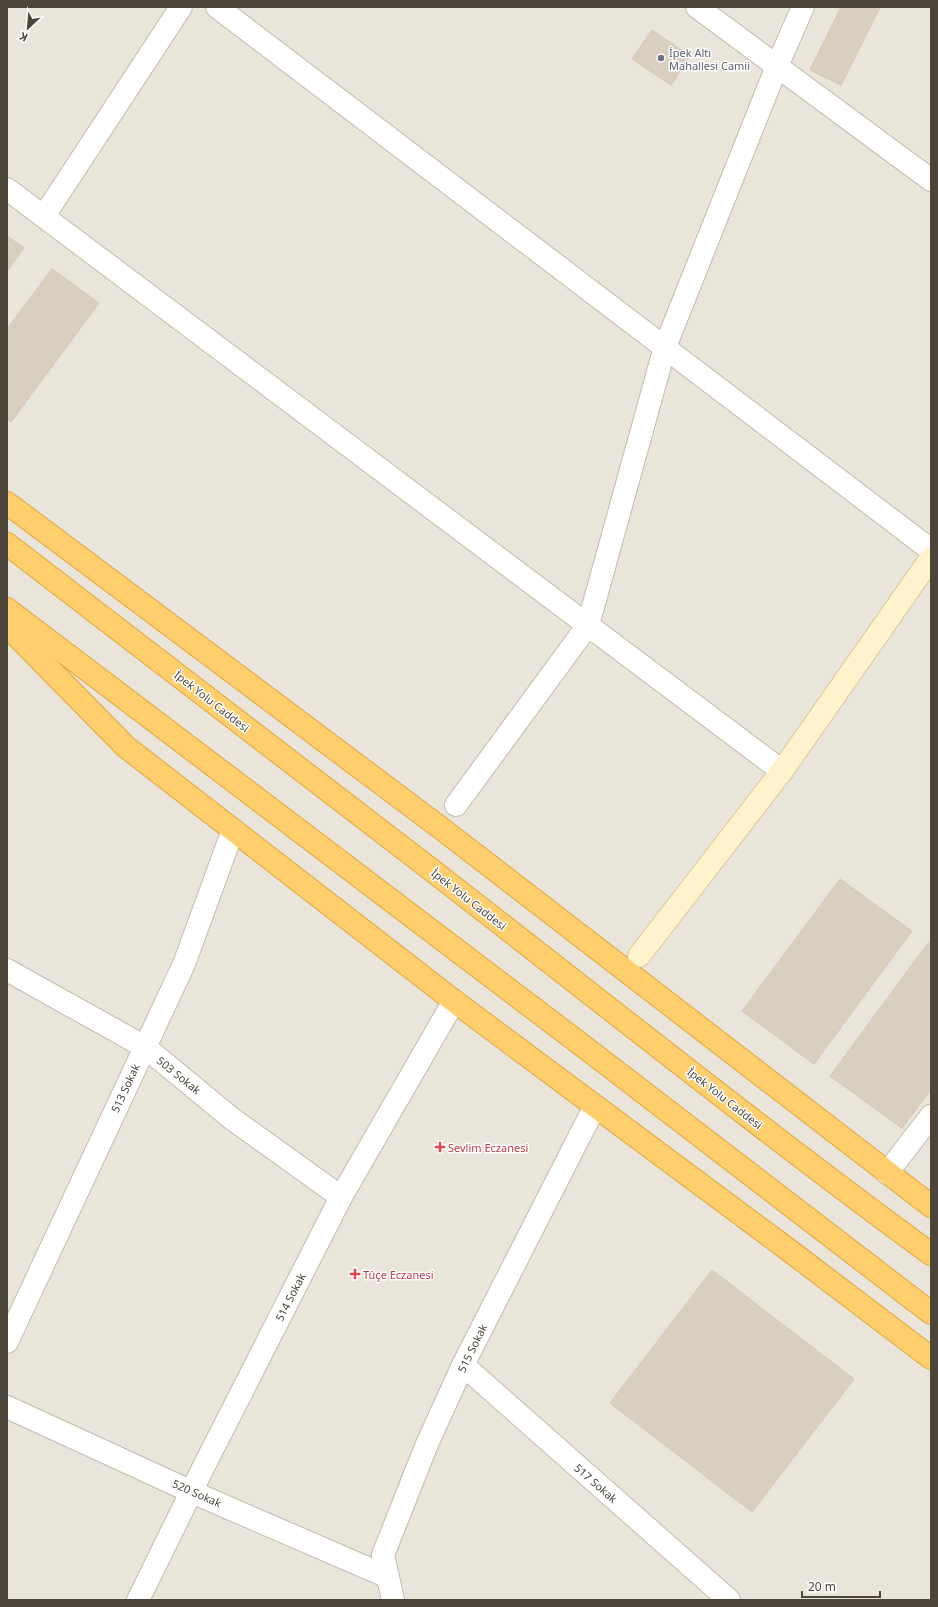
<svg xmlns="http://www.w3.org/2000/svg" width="938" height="1607" viewBox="0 0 938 1607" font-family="'Noto Sans',sans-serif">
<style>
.residential{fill:#eae5da}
.building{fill:#d8cfc1;stroke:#d3c7b4}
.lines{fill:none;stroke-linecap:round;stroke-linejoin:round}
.street-casing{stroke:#c2bbae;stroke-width:24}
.secondary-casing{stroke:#d6c79b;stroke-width:24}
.highway-casing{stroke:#e0a43c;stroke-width:24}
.street{stroke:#fff;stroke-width:22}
.secondary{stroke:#fff3cd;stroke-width:22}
.highway{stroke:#ffcf6e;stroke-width:22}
.worship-dot{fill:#6b7280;stroke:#fff;stroke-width:1.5}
.health-dot{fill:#e0444e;stroke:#fff;stroke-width:1.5}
.labels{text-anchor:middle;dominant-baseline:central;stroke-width:3;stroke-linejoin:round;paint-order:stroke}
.worship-label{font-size:11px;fill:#5b616d;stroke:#fff;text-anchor:start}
.street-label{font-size:11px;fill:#4b4439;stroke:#fff}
.health-label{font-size:11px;fill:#be3a42;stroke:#fff;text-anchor:start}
</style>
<rect width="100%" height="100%" fill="#f6f3ec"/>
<rect class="residential" x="7" y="7" width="924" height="1593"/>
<g class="building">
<polygon points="841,7 880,7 841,85 810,70"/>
<polygon points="652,30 690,56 671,85 632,59"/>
<polygon points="7,236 24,248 7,271"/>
<polygon points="52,269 99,303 11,422 7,419 7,329"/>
<polygon points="840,879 912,931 814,1064 742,1011"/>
<polygon points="928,943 931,945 931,1089 902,1128 830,1076"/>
<polygon points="712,1270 854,1379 752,1512 610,1403"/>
</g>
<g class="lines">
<defs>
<g id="street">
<polyline points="217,7 931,550"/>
<polyline points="697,7 931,180"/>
<polyline points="7,189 782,771"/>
<polyline points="44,216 181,7"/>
<polyline points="456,805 588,625 665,347 777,66 803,7"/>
<polyline points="7,970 145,1047 231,1118 341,1197"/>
<polyline points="887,1173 931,1116"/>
<polyline points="7,1342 184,964 233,830"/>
<polyline points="463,1365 729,1600"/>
<polyline points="7,1407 192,1492 388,1577"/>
<polyline points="138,1600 204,1466 341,1197 454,1001"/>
<polyline points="393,1600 383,1555 427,1444 463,1365 595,1106"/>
</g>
<polyline id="secondary" points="639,956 782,771 931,558"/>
<g id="highway">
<polyline points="7,503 442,829 931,1206"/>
<path d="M7,544C143,648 280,752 416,858C587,990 756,1126 931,1254"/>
<polyline points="7,609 587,1049 931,1313"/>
<polyline points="7,626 126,747 454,1001 790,1251 931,1358"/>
</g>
</defs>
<use href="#street" class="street-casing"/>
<use href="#secondary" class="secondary-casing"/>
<use href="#highway" class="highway-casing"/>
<use href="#street" class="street"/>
<use href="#secondary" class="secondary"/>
<use href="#highway" class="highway"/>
</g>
<circle class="worship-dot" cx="661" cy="58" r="4"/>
<g class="health-dot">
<path d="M438 1141h4v4h4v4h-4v4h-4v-4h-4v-4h4z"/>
<path d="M353 1268h4v4h4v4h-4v4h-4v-4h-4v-4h4z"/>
</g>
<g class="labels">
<g class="worship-label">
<text x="669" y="52">İpek Altı<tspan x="669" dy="13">Mahallesi Camii</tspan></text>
</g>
<g class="street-label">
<text transform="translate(212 701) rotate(38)">İpek Yolu Caddesi</text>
<text transform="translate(469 899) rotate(38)">İpek Yolu Caddesi</text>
<text transform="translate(179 1075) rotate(39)">503 Sokak</text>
<text transform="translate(125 1088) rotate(-65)">513 Sokak</text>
<text transform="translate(725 1098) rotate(38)">İpek Yolu Caddesi</text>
<text transform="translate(290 1297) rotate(-63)">514 Sokak</text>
<text transform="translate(472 1348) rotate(-64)">515 Sokak</text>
<text transform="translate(596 1483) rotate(41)">517 Sokak</text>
<text transform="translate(197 1493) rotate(24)">520 Sokak</text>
</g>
<g class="health-label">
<text x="448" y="1147">Sevlim Eczanesi</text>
<text x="363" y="1274">Tûçe Eczanesi</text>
</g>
</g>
<rect width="938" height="1607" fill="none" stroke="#4b4439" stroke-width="16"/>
<g transform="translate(28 28) rotate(206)" stroke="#ffffff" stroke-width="3" paint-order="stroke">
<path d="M0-3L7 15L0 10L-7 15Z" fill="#4b4439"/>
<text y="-6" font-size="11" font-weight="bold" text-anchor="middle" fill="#4b4439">K</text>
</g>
<path d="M802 1591v6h78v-6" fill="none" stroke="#4b4439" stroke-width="2"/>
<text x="808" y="1591" font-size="12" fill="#4b4439" stroke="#ffffff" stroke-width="3" paint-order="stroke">20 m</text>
</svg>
